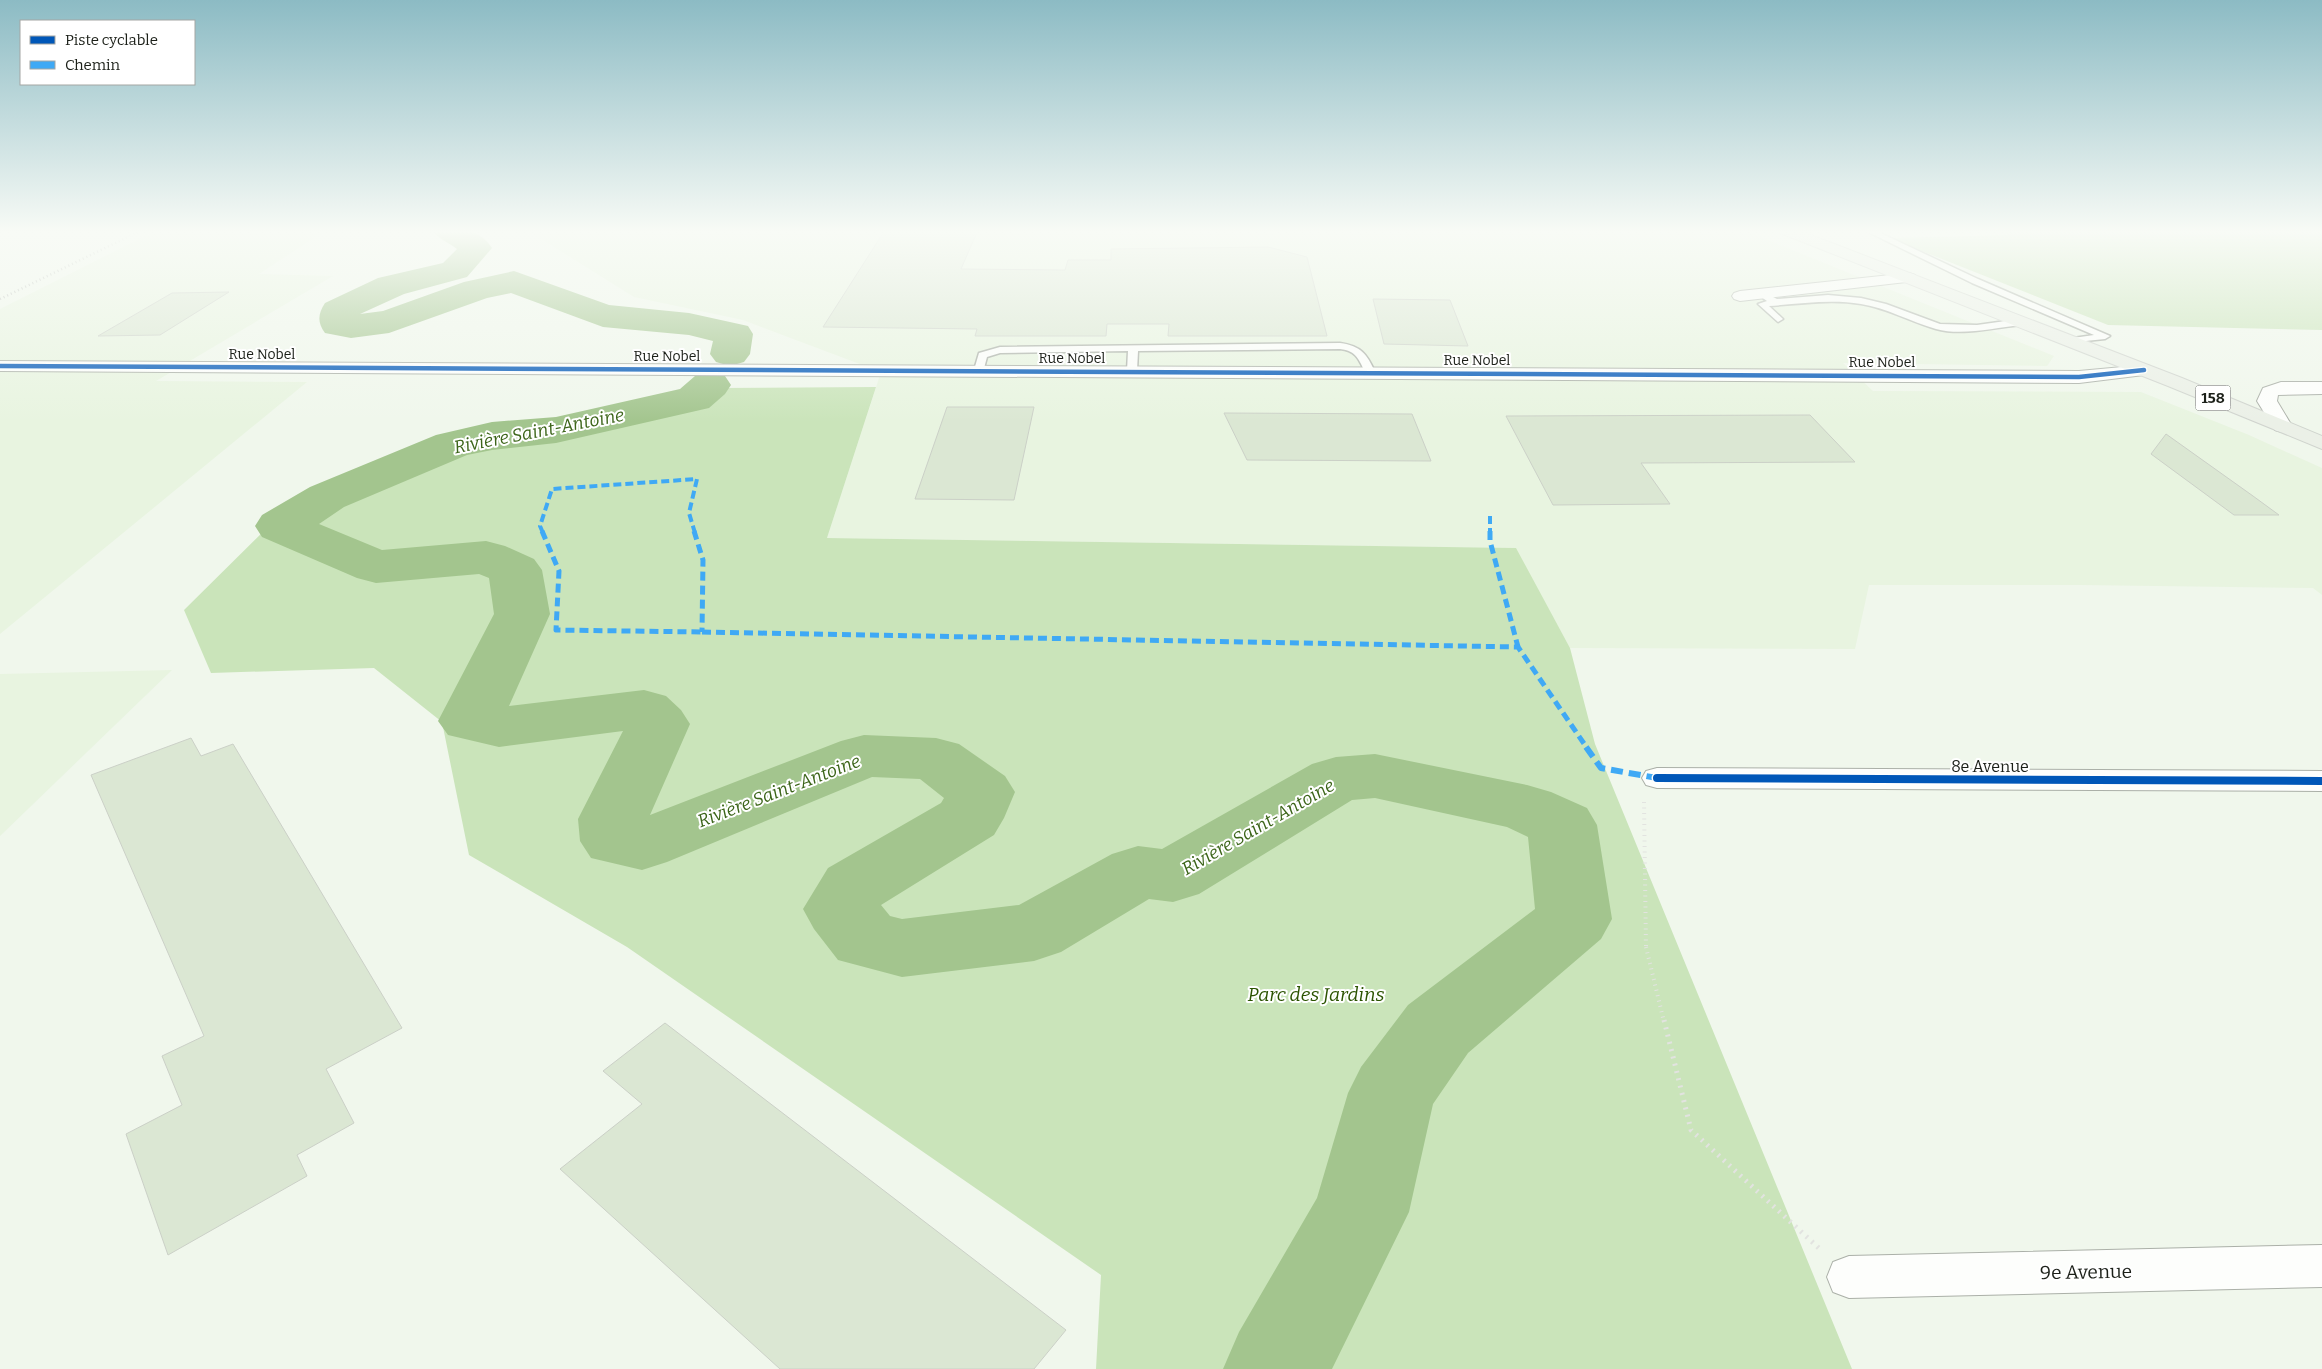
<svg xmlns="http://www.w3.org/2000/svg" width="2322" height="1369" viewBox="0 0 2322 1369" font-family="Bitter,serif">
<style>
.built{fill:#e8f4e0}
.green{fill:#cae4ba}
.lines{fill:none;stroke-linecap:round;stroke-linejoin:round}
.river{fill:#a3c58e;fill-rule:evenodd}
.building{fill:#dbe7d3;stroke:#cbd0c7}
.service-casing{stroke:#abb0a8;stroke-width:3}
.minor-casing{stroke:#abb0a8;stroke-width:2}
.primary-casing{stroke:#d0d4ce;stroke-width:2}
.path-far1{stroke:#e2e3e0;stroke-width:4;stroke-dasharray:1 4.5;stroke-linecap:butt}
.path{stroke:#e2e3e0;stroke-width:5;stroke-dasharray:2 5.5;stroke-linecap:butt}
.service{fill:#fdfefc;fill-rule:evenodd}
.minor{fill:#fdfefc;fill-rule:evenodd}
.primary{fill:#ebf0e7;fill-rule:evenodd}
.rail{stroke:#b9bbb7;stroke-width:2.5;stroke-dasharray:1 3;stroke-linecap:butt}
.quiet-far2{stroke:#3fa9f5;stroke-width:4;stroke-dasharray:8 4;stroke-linecap:butt}
.quiet-far1{stroke:#3fa9f5;stroke-width:5;stroke-dasharray:9 5;stroke-linecap:butt}
.quiet{stroke:#3fa9f5;stroke-width:6;stroke-dasharray:12 6;stroke-linecap:butt}
.cycleway-far1-casing{stroke:#fff;stroke-width:7}
.cycleway-casing{stroke:#fff;stroke-width:11}
.cycleway-far1{stroke:#0057b8;stroke-width:4.5}
.cycleway{stroke:#0057b8;stroke-width:8}
.labels{text-anchor:middle;dominant-baseline:central;stroke-width:4;stroke-linejoin:round;paint-order:stroke}
.far-street-label{font-size:14px;fill:#1c2019;stroke:#fff}
.shield{fill:#fff;stroke:#60635e;stroke-width:1}
.shield-label{font-size:15px;font-weight:bold;fill:#1c2019}
.street-label{font-size:16px;fill:#1c2019;stroke:#fff}
.water-label{font-size:18px;font-style:italic;fill:#3b6418;stroke:#fff}
.near-park-label{font-size:19px;font-style:italic;fill:#2b5300;stroke:#fff}
.near-street-label{font-size:19px;fill:#1c2019;stroke:#fff}
</style>
<rect width="100%" height="100%" fill="#f0f7ec"/>
<g class="built">
<polygon points="164,230 326,230 259,274 333,276 156,381 307,382 0,634 0,309 141,238"/>
<polygon points="527,230 1743,230 2054,356 2047,366 1843,363 1873,391 2141,392 2249,435 2322,468 2322,595 2313,588 2080,585 1869,585 1855,649 1570,648 1515,548 827,538 881,372 743,320 634,297"/>
<polygon points="172,670 0,836 0,674"/>
</g>
<g class="green">
<polygon points="2000,230 2322,230 2322,330 2108,325 1889,238 2009,235"/>
<polygon points="876,387 827,538 1516,548 1570,648 1595,744 1852,1369 1096,1369 1101,1275 627,947 469,855 442,722 374,668 211,673 184,610 273,522 374,475 439,452 528,433 568,433 718,388"/>
</g>
<g class="lines">
<g class="river">
<path d="M432,230C458,230 476,225 492,248L467,277L404,294L360,314L383,311L464,282L514,271L609,305L689,313L748,326L753,334L750,354L744,362L730,366L716,362L710,354L713,341L689,335L603,327L511,293L487,298L389,333L351,338L325,333C317,322 318,314 325,303L378,278L443,263L457,249C448,242 438,239 432,230Z"/>
<polygon points="710,372 725,376 731,385 725,394 709,408 556,443 492,450 467,455 344,507 319,524 382,550 486,541 505,546 534,559 542,570 550,614 509,706 644,690 666,696 681,710 690,724 650,815 841,741 864,735 936,738 959,744 1005,776 1015,792 1004,818 994,835 881,905 890,916 902,919 1019,905 1112,854 1138,846 1162,849 1312,764 1336,757 1375,754 1527,785 1551,792 1587,808 1597,825 1612,919 1601,939 1468,1053 1433,1104 1409,1212 1332,1369 1223,1369 1239,1332 1317,1198 1348,1093 1361,1067 1408,1005 1535,909 1528,837 1507,827 1375,798 1352,800 1199,894 1173,902 1149,899 1061,952 1034,961 902,977 838,960 814,929 803,909 828,868 941,803 944,798 920,779 872,777 667,862 642,870 591,858 580,841 578,819 623,731 499,747 448,735 438,721 494,614 489,578 479,574 376,583 357,578 262,537 255,526 262,515 310,487 436,435 492,422 556,417 680,389 695,376"/>
</g>
</g>
<g class="building">
<polygon points="885,230 978,230 961,269 1065,270 1068,260 1111,260 1111,249 1268,247 1307,257 1327,336 1168,336 1169,324 1107,324 1106,336 975,336 977,329 823,327"/>
<polygon points="229,292 160,335 98,336 172,293"/>
<polygon points="1373,299 1450,300 1468,346 1384,344"/>
<polygon points="947,407 1034,407 1014,500 915,499"/>
<polygon points="1224,413 1412,414 1431,461 1247,460"/>
<polygon points="1810,415 1855,462 1641,463 1670,504 1553,505 1506,416"/>
<polygon points="2166,434 2253,496 2279,515 2234,515 2151,454"/>
<polygon points="191,738 201,756 233,744 402,1028 326,1069 354,1123 297,1155 307,1176 168,1255 126,1134 182,1105 162,1056 204,1036 91,775"/>
<polygon points="665,1023 1066,1330 1034,1369 780,1369 560,1169 642,1104 603,1071"/>
</g>
<g class="lines">
<defs>
<g id="service">
<polygon points="1864,230 1874,230 1978,279 2110,336 2105,339 2066,343 2066,339 2094,335 1972,283"/>
<path d="M1761,291L1777,299L1828,295L1861,298L1886,304L1940,324L1977,325L2020,319L2025,322L2020,325C1995,328 1961,336 1936,329C1911,322 1887,308 1861,304C1830,299 1800,304 1769,306L1783,319L1778,322L1758,304L1767,301L1757,294Z"/>
<path d="M1340,343C1361,346 1367,354 1375,372L1374,374H1366C1359,360 1357,351 1340,349L1138,351L1137,371L1132,374L1127,371L1128,351L1000,353L987,357L983,372H975L974,370L979,353L1000,347Z"/>
</g>
<g id="minor">
<polygon points="1909,273 1915,275 1917,278 1915,281 1740,301 1734,299 1732,296 1734,293 1740,291"/>
<polygon points="0,361 2079,371 2144,365 2150,366 2153,370 2150,374 2144,375 2079,383 0,371"/>
<polygon points="2281,382 2322,382 2322,394 2278,395 2277,401 2292,426 2289,430 2282,432 2275,430 2257,401 2263,388"/>
<polygon points="1657,768 2322,771 2322,791 1657,788 1646,785 1642,778 1646,771"/>
<polygon points="2322,1245 2322,1287 1849,1298 1833,1292 1827,1277 1833,1262 1849,1256"/>
</g>
<polygon id="primary" points="1778,230 1798,230 2182,378 2322,436 2322,449 2168,386 1780,233"/>
</defs>
<use href="#service" class="service-casing"/>
<use href="#minor" class="minor-casing"/>
<use href="#primary" class="primary-casing"/>
<g class="path-far1">
<polyline points="1644,802 1646,948"/>
<polyline points="1646,947 1664,1022"/>
</g>
<polyline class="path" points="1664,1020 1691,1130 1822,1251"/>
<use href="#service" class="service"/>
<use href="#minor" class="minor"/>
<use href="#primary" class="primary"/>
<polyline class="rail" points="0,299 142,230"/>
<g class="quiet-far2">
<polyline points="1490,516 1490,533"/>
<polyline points="543,533 540,526 552,489 697,479 689,513 695,533"/>
</g>
<g class="quiet-far1">
<polyline points="542,531 559,571 556,630 702,632"/>
<polyline points="694,531 703,560 702,632"/>
<polyline points="1490,531 1490,541 1518,647"/>
<polyline points="702,632 1518,647 1587,748"/>
</g>
<polyline class="quiet" points="1586,747 1601,768 1657,778"/>
<defs>
<polyline id="cycleway-far1" points="0,366 2079,377 2144,370"/>
<polyline id="cycleway" points="1657,778 2322,781"/>
</defs>
<use href="#cycleway-far1" class="cycleway-far1-casing"/>
<use href="#cycleway" class="cycleway-casing"/>
<use href="#cycleway-far1" class="cycleway-far1"/>
<use href="#cycleway" class="cycleway"/>
</g>
<linearGradient id="sky" x2="0" y2="1"><stop stop-color="#8cbbc4"/><stop offset="0.55" stop-color="#f8fbf6"/><stop offset="1" stop-color="#f8fbf6" stop-opacity="0"/></linearGradient>
<rect width="2322" height="422" fill="url(#sky)"/>
<g class="labels">
<g class="far-street-label">
<text x="262" y="354">Rue Nobel</text>
<text x="667" y="356">Rue Nobel</text>
<text x="1072" y="358">Rue Nobel</text>
<text x="1477" y="360">Rue Nobel</text>
<text x="1882" y="362">Rue Nobel</text>
</g>
<rect class="shield" x="2195.5" y="385.5" width="35" height="25" rx="4"/>
<g class="shield-label">
<text x="2213" y="398">158</text>
</g>
<g class="street-label">
<text x="1990" y="766">8e Avenue</text>
</g>
<g class="water-label">
<text transform="translate(539 431) rotate(-11)">Rivière Saint-Antoine</text>
<text transform="translate(779 791) rotate(-21)">Rivière Saint-Antoine</text>
<text transform="translate(1258 827) rotate(-30)">Rivière Saint-Antoine</text>
</g>
<g class="near-park-label">
<text x="1316" y="994">Parc des Jardins</text>
</g>
<g class="near-street-label">
<text transform="translate(2086 1272) rotate(-1)">9e Avenue</text>
</g>
</g>
<rect x="20" y="20" width="175" height="65" fill="#ffffff" stroke="#a4a6a3"/>
<rect x="30" y="36" width="25" height="8" fill="#0057b8" stroke="#a4a6a3"/>
<text x="65" y="45" font-size="15" fill="#1c2019">Piste cyclable</text>
<rect x="30" y="61" width="25" height="8" fill="#3fa9f5" stroke="#a4a6a3"/>
<text x="65" y="70" font-size="15" fill="#1c2019">Chemin</text>
</svg>
